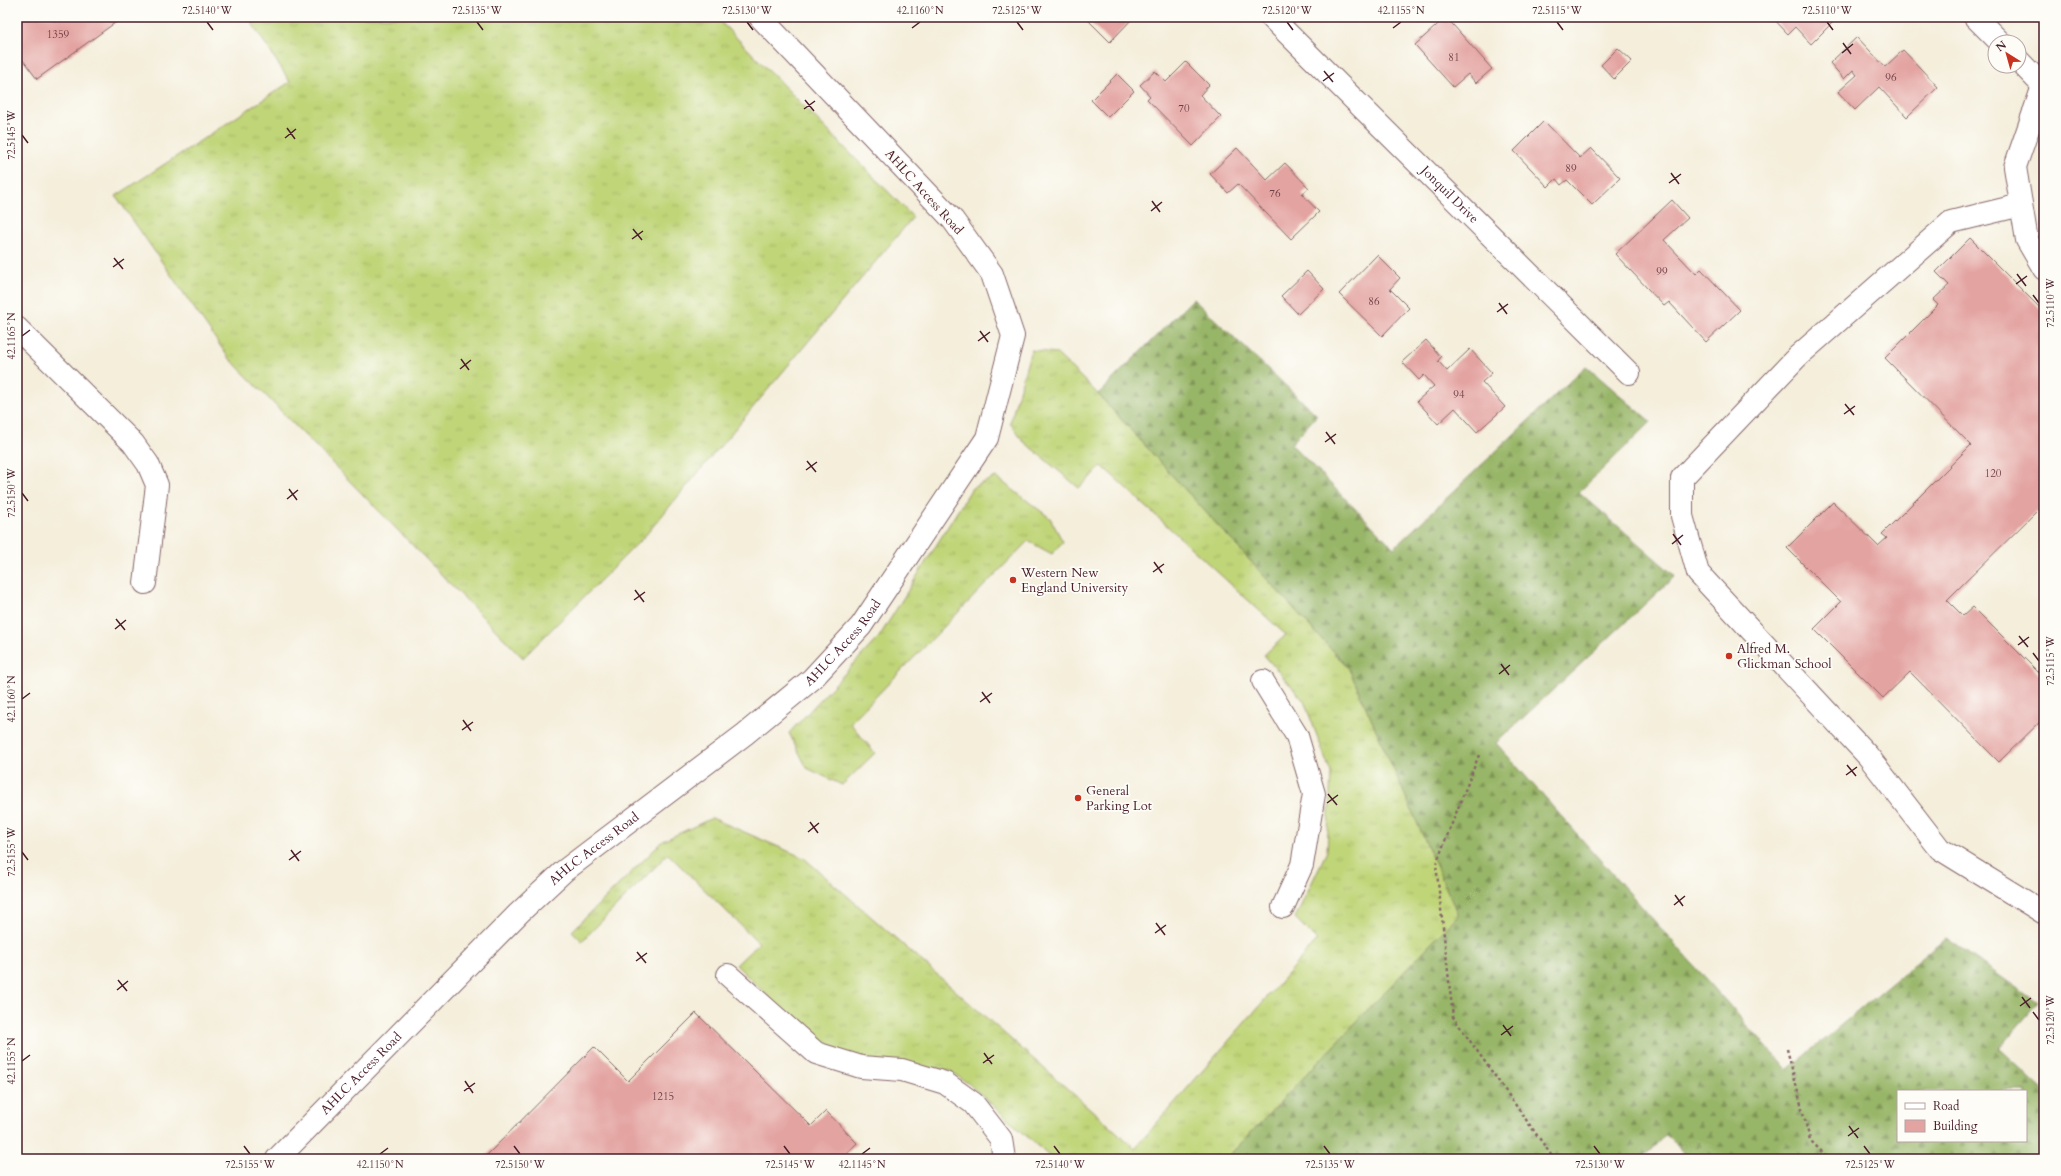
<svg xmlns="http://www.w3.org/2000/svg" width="2061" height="1176" viewBox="0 0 2061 1176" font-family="Cardo,serif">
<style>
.grass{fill:url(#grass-tufts);stroke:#857a52}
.forest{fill:url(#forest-firs);stroke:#716a4a;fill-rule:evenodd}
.building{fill:#e3a3a0}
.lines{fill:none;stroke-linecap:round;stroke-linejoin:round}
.minor-casing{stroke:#866769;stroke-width:24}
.path{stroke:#866769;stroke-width:2.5;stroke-dasharray:3 3;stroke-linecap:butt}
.minor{stroke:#fff;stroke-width:22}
.ticks{fill:none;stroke:#4a1f2b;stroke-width:1.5}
.poi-dot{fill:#c8321e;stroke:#fdfcf7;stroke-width:1.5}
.labels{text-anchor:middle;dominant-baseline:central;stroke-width:3.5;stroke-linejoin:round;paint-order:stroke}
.number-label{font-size:11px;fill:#704048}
.street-label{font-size:13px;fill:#4a1f2b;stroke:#fdfcf7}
.poi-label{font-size:13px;fill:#4a1f2b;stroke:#fdfcf7;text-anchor:start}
.neatline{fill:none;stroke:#4a1f2b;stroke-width:1.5}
.ticks-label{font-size:10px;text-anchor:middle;fill:#4a1f2b}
</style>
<defs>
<pattern id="grass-tufts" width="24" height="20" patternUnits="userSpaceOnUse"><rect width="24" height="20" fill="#c0d578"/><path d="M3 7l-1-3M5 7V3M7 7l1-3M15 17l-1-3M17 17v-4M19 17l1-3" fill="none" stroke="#a6b668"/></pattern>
<pattern id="forest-firs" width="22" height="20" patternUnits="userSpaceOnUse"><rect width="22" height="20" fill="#98b668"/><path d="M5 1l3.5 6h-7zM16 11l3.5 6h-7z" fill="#7e9356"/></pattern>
</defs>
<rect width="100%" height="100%" fill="#fdfcf7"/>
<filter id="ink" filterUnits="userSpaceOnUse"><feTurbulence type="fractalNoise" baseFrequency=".025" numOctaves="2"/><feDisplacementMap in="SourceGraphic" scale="8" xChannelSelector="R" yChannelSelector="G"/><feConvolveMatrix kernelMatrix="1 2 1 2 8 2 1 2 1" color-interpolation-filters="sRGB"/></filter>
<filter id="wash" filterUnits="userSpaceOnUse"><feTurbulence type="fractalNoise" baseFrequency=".012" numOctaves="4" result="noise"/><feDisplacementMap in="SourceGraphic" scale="16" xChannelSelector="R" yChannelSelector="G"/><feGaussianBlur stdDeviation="0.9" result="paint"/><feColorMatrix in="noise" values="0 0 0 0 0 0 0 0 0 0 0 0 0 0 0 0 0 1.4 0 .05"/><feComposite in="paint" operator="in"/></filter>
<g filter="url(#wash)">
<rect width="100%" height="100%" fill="#f4eedb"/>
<g class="grass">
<polygon points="248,17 716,17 913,217 644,537 523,658 228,357 116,196 290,82"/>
<polygon points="1031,350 1056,353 1098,394 1349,669 1459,915 1226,1159 1052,1159 969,1084 950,1071 850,1059 820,1047 736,965 759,943 668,854 582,941 572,931 663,841 712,818 804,858 1135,1148 1317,940 1295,918 1327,851 1331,773 1304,701 1264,655 1286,635 1102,466 1079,488 1023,441 1010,423"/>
<polygon points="996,477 1050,518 1063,542 1052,554 1028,541 850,723 875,753 842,785 807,768 789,733 879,637 972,488"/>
</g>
<path class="forest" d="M1193,299L1317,415L1291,444L1394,548L1586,366L1651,422L1579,492L1675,576L1496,743L1787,1070L1946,938L2038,1003L1998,1049L2044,1091V1159H1692L1665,1135L1642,1159H1226L1458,915L1349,669L1098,394ZM1898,1091H2026V1141H1898Z"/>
<g id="blocks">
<g class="building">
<polygon points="17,17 123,17 37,79 17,52"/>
<polygon points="1085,17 1134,17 1110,42"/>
<polygon points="1446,17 1492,69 1476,83 1468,74 1453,87 1415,45"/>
<polygon points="1772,17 1838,17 1811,44 1795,27 1788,34"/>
<polygon points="1857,37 1885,67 1903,50 1938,87 1907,117 1879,87 1855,110 1838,92 1857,75 1853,70 1844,79 1830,63"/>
<polygon points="1618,48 1632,61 1614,79 1601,65"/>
<polygon points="1186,62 1209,85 1200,95 1221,117 1193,146 1147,99 1150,96 1140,85 1155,71 1166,82"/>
<polygon points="1117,74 1134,91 1108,117 1091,100"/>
<polygon points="1544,121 1580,158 1591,148 1620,178 1592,205 1567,180 1561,185 1556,179 1548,187 1514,151"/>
<polygon points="1237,148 1267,180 1285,163 1309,188 1302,194 1319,212 1291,239 1238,184 1228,193 1210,174"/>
<polygon points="1672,200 1688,218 1664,240 1696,274 1701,269 1740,310 1706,342 1669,302 1664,306 1615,254"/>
<polygon points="1970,238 2044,312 2044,504 1947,600 1963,616 1973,607 2044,678 2044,718 1999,762 1910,672 1883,698 1814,629 1841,602 1787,548 1833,502 1878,546 1887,538 1882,534 1971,445 1885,358 1938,305 1933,300 1949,285 1936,272"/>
<polygon points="1377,255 1400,278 1390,289 1409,308 1382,336 1339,294"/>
<polygon points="1307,271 1324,289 1298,314 1281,296"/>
<polygon points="1426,340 1441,357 1438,361 1447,371 1470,349 1492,373 1482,382 1505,407 1477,432 1455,408 1438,424 1417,401 1434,386 1424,375 1419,380 1402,362"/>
<polygon points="696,1013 811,1126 826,1111 857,1143 842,1159 483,1159 594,1047 628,1081"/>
</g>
</g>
</g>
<g filter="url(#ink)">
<use href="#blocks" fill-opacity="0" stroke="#866769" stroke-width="1"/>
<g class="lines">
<defs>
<g id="minor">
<path id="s1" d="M1271,17L1629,373"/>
<polyline points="1975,17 2000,42"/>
<polyline points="2019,61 2044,87"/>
<polyline points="2043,86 2015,167 2027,240 2044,269"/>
<polyline points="2021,205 1951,222 1797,357 1682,478 1682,516 1698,573 1868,756 1940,849 2044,913"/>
<polyline points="17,328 133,443 148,464 157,485 145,583"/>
<polyline points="1263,681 1297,736 1314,794 1302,865 1283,907"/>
<polyline points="728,975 816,1053 861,1067 902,1070 945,1083 973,1103 1001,1139 1004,1159"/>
<path id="s2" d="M277,1159L519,913L564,871L745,734L812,679L861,626L987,438L1013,336L992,274L953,220L760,17"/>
</g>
</defs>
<use href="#minor" class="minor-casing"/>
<g class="path">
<polyline points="1479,755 1436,864 1453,1017 1554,1159"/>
<polyline points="1787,1049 1810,1140 1829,1159"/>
</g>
<use href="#minor" class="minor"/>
</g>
</g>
<path class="ticks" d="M207,22L213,30M477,22L483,30M747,22L753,30M1017,22L1023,30M1287,22L1293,30M1557,22L1563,30M1827,22L1833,30M912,28L920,22M1393,28L1401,22M1843,43L1851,54M1842,53L1853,44M1324,71L1333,82M1323,81L1334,73M805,100L814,111M804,109L815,101M287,128L295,139M22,135L28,143M285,138L296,129M1671,173L1679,184M1669,183L1681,174M1152,201L1160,212M1151,211L1162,202M633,229L642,240M632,239L643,231M114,258L123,269M113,267L124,259M2017,274L2026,286M2016,284L2027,276M2033,295L2039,303M1499,303L1507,314M1497,312L1508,304M980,331L988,342M22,336L30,330M978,341L990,332M461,359L469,370M460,369L471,360M1845,404L1854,415M1844,414L1855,406M1326,432L1335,444M1325,442L1336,434M807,461L816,472M806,470L817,462M289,489L297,500M22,493L28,501M287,499L298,490M1673,534L1681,545M1672,544L1683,535M1154,562L1162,573M1153,572L1164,564M635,590L644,602M634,600L645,592M116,619L125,630M115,629L126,620M2019,636L2028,647M2018,645L2029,637M2033,653L2039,661M1501,664L1509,675M1499,674L1510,665M982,692L990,703M22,699L30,693M980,702L992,693M463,720L471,731M462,730L473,722M1847,765L1856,776M1846,775L1857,767M1328,794L1337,805M1327,803L1338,795M810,822L818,833M808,832L819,823M291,850L299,861M22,852L28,860M289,860L301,851M1675,895L1683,906M1674,905L1685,896M1156,923L1165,935M1155,933L1166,925M637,952L646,963M636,961L647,953M118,980L127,991M117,990L128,981M2022,997L2030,1008M2020,1006L2031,998M2033,1012L2039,1020M1503,1025L1511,1036M1501,1035L1513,1026M984,1053L992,1064M22,1061L30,1055M983,1063L994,1055M465,1081L473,1093M464,1091L475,1083M1849,1126L1858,1138M1848,1136L1859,1128M244,1146L250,1154M514,1146L520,1154M784,1146L790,1154M1054,1146L1060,1154M1324,1146L1330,1154M1594,1146L1600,1154M1864,1146L1870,1154M380,1154L388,1148M862,1154L870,1148"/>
<g class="poi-dot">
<circle cx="1013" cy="580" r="4"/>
<circle cx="1729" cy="656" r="4"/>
<circle cx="1078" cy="798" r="4"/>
</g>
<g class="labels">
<g class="number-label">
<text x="58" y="34">1359</text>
<text x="1454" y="57">81</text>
<text x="1891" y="77">96</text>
<text x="1184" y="108">70</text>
<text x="1571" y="168">89</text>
<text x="1275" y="193">76</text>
<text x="1662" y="271">99</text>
<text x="1374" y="301">86</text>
<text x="1459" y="394">94</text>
<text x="1993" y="473">120</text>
<text x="663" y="1096">1215</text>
</g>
<g class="street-label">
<text transform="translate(924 192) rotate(48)">AHLC Access Road</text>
<text stroke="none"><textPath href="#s1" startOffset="252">Jonquil Drive</textPath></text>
<text stroke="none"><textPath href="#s2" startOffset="768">AHLC Access Road</textPath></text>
<text stroke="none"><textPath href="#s2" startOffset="444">AHLC Access Road</textPath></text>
<text stroke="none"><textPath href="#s2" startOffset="120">AHLC Access Road</textPath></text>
</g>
<g class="poi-label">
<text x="1021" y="573">Western New<tspan x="1021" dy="15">England University</tspan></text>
<text x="1737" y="649">Alfred M.<tspan x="1737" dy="15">Glickman School</tspan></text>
<text x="1086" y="791">General<tspan x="1086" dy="15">Parking Lot</tspan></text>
</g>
</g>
<rect width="2061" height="1176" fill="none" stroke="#fdfcf7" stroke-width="44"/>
<rect x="1897" y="1090" width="130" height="52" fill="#fdfcf7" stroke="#b5a4a5"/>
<rect x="1905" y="1103" width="20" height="6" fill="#ffffff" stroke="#b5a4a5"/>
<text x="1933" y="1110" font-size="12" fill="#4a1f2b">Road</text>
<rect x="1905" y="1120" width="20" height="12" fill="#e3a3a0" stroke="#b5a4a5"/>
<text x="1933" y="1130" font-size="12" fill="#4a1f2b">Building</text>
<g transform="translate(2007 54) rotate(323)"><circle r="19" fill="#fdfcf7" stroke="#b5a4a5"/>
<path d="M0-3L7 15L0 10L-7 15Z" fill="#c8321e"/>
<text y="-6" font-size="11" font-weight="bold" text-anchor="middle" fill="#4a1f2b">N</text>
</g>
<rect x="22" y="22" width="2017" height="1132" class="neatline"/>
<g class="ticks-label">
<text x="207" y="14">72.5140°W</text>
<text x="477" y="14">72.5135°W</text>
<text x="747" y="14">72.5130°W</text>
<text x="920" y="14">42.1160°N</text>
<text x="1017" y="14">72.5125°W</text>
<text x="1287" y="14">72.5120°W</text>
<text x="1401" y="14">42.1155°N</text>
<text x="1557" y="14">72.5115°W</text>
<text x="1827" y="14">72.5110°W</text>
<text transform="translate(11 135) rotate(-90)" y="4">72.5145°W</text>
<text transform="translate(2050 303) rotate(-90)" y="4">72.5110°W</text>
<text transform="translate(11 336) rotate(-90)" y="4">42.1165°N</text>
<text transform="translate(11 493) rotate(-90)" y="4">72.5150°W</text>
<text transform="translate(2050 661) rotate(-90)" y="4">72.5115°W</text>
<text transform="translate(11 699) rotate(-90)" y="4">42.1160°N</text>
<text transform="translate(11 852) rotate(-90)" y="4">72.5155°W</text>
<text transform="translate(2050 1020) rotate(-90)" y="4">72.5120°W</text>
<text transform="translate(11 1061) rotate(-90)" y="4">42.1155°N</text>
<text x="250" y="1168">72.5155°W</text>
<text x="380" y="1168">42.1150°N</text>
<text x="520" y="1168">72.5150°W</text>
<text x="790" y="1168">72.5145°W</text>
<text x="862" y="1168">42.1145°N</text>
<text x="1060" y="1168">72.5140°W</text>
<text x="1330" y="1168">72.5135°W</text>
<text x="1600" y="1168">72.5130°W</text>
<text x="1870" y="1168">72.5125°W</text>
</g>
</svg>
